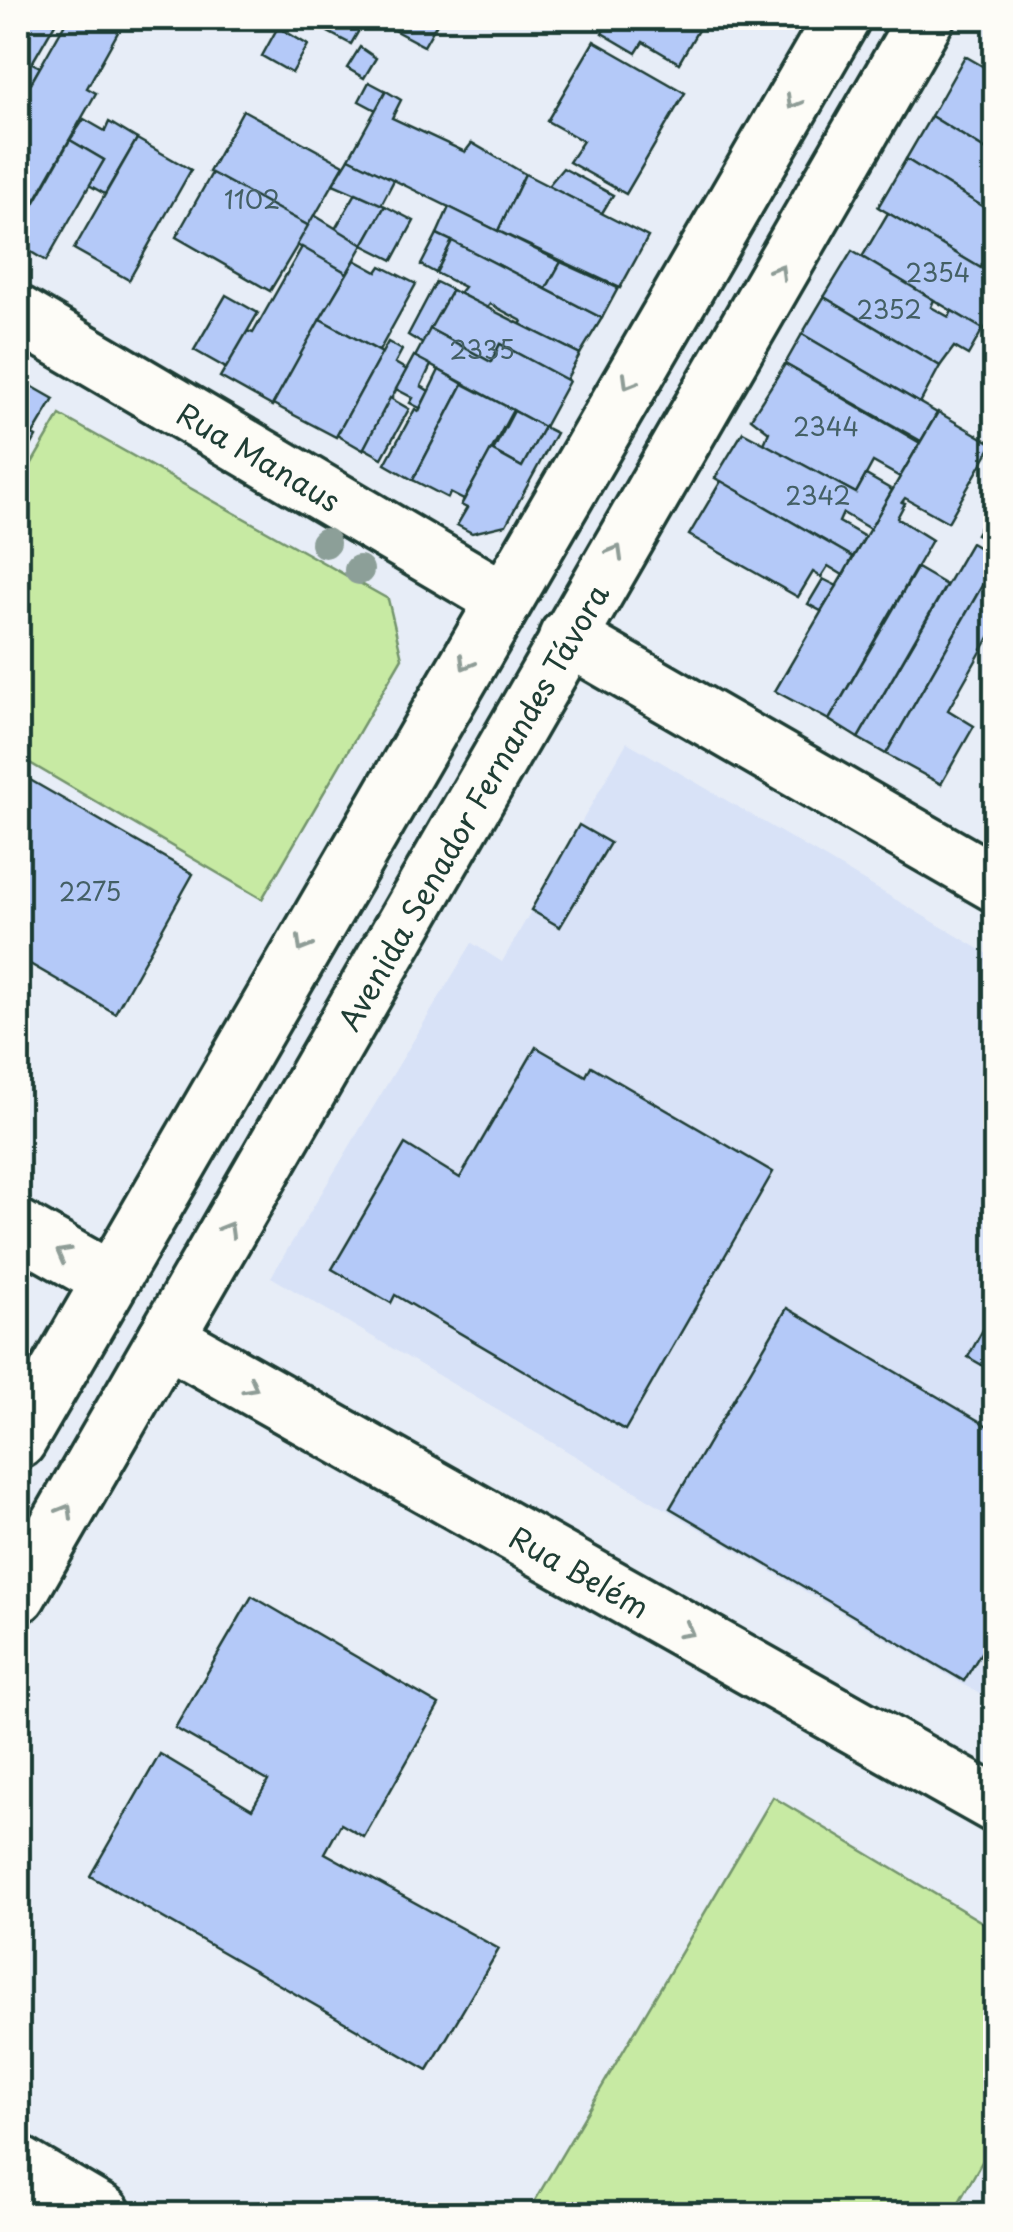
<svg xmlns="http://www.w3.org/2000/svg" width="1013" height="2232" viewBox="0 0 1013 2232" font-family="'Playpen Sans',sans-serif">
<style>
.built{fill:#d8e2f7}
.green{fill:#c7eaa3;stroke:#73946c;stroke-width:2.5}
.building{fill:#b4c9f8;stroke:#1f3d34;stroke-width:2.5}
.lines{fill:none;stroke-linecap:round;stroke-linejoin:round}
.minor-casing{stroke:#1f3d34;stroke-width:62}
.major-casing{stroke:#1f3d34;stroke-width:62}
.minor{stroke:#fdfcf7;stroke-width:55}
.major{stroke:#fdfcf7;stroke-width:55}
.tree{fill:#8c9f98}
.oneway{stroke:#8e9c96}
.labels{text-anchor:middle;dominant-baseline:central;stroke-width:8;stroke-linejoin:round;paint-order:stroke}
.number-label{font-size:25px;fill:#446065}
.street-label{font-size:30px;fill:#1f3d34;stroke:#fdfcf7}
</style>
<rect width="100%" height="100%" fill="#e7edf7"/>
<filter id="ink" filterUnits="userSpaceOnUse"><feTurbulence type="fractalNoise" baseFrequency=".01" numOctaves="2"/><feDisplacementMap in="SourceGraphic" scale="20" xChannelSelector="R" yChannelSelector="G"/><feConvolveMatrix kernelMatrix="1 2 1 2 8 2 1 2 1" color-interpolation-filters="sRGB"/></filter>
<g filter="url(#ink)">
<polygon class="built" points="627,742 995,958 995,1703 271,1277 472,943 502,962"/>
<g class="green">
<polygon points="60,415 388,599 402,658 262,899 18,756 18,487"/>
<polygon points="773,1797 995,1930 995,2139 952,2214 527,2214"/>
</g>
<g class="building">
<polygon points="18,18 58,18 32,63 40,67 18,106"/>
<polygon points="68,18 113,18 123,23 87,88 96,93 18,230 18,106"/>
<polygon points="330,18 361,18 365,20 351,44 328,32 324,27"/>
<polygon points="371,18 440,18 424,46"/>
<polygon points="603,18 705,18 679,63 643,42 636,53 602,33 609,21"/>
<polygon points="278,27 308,45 292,73 262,56"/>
<polygon points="594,41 685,93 626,194 569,162 583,141 547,121"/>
<polygon points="360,47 376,58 364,78 347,68"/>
<polygon points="965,56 996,74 996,156 931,116"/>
<polygon points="369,82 386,91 376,110 359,101"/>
<polygon points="386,91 401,100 392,118 465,152 472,143 525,174 498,231 349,158"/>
<polygon points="243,110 344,165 309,226 209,172"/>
<polygon points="931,116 996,156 996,215 906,159"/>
<polygon points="84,119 105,131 109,122 137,139 105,194 89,185 104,160 70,140"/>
<polygon points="137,139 191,170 129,280 74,249"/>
<polygon points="70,140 104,160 46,261 18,244 18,232"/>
<polygon points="349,158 394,180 381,205 333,184"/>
<polygon points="906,159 996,215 996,253 986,258 980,268 878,207"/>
<polygon points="563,168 613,195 602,213 548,186"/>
<polygon points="212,173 309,226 270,291 176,237"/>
<polygon points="525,174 648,237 620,288 498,231"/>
<polygon points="356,193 385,206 363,245 335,229"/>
<polygon points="385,206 414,221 393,260 363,245"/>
<polygon points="449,207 561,262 546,289 437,234"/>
<polygon points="888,213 996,277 996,310 984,330 862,257"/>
<polygon points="314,215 363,245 347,273 297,245"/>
<polygon points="437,234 452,241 436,273 421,265"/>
<polygon points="452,241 602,318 580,354 520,325 522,321 490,304 487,308 459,293 464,287 436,273"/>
<polygon points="302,247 347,273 272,406 220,377 247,331 253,333"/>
<polygon points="852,251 934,300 931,307 949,317 952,311 983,329 968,355 954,347 940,366 824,297"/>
<polygon points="355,260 377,272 381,266 416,284 379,351 320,319"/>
<polygon points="561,262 618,288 602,318 546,289"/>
<polygon points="436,282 452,290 423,344 408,335"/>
<polygon points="452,290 580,354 566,380 500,344 491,362 430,329"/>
<polygon points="226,295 258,313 226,368 194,350"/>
<polygon points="824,297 940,366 920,403 802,334"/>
<polygon points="320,319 382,353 336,437 273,404"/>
<polygon points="430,329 491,362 500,344 569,381 544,427 415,357"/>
<polygon points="802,334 937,413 921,441 785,364"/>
<polygon points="388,342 402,350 395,363 407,370 363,450 337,435"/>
<polygon points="414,356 431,365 421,386 429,391 420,408 410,403 413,398 396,389"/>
<polygon points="785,364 920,443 900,477 873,462 856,493 764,444 769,432 751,418"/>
<polygon points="439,370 463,384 413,480 385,464 415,409 419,411"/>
<polygon points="26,383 54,399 32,436 18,427 18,397"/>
<polygon points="463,384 513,410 464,500 450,493 448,498 413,480"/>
<polygon points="390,398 409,409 382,458 364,448"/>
<polygon points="514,411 544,427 522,467 493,451"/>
<polygon points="938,412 993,444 948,522 905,498 902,502 905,503 897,518 932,540 829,720 775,691"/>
<polygon points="18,427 36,437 18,470"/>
<polygon points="544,427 556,433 506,525 472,533 457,525 467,508 461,505 464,500 491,450 522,467"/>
<polygon points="743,432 856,493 866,475 892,490 870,529 843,513 839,522 865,537 853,557 715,478"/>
<polygon points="721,481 853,557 843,575 828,566 821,577 813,572 798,597 689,535"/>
<polygon points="996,499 996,544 976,534"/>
<polygon points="971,543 996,558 996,561 886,754 858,738"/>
<polygon points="917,568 946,585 858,738 829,720"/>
<polygon points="990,572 996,574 996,625 948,710 974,726 941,784 886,754"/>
<polygon points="823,579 837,586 821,611 808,604"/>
<polygon points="18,773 193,874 115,1013 18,957"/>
<polygon points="579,825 610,843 560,927 531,910"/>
<polygon points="536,1047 586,1076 591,1066 773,1172 625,1430 395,1295 391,1303 332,1269 405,1144 460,1178"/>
<polygon points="996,1275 996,1373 968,1357 986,1324"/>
<polygon points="787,1308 996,1431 996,1628 964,1681 670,1508"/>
<polygon points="252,1596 439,1705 364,1837 341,1824 325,1853 499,1949 428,2070 90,1876 160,1754 252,1809 268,1781 175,1728"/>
</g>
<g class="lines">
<defs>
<g id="minor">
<path id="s1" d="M18,314L503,599"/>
<polyline points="567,637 996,884"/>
<polyline points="18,1228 110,1280"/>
<path id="s2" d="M166,1338L996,1805"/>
<polyline points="18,2164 103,2214"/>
</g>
<g id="major">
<polyline points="18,1441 842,18"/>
<path id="s3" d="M18,1595L926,18"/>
</g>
</defs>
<use href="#minor" class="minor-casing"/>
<use href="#major" class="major-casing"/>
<use href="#minor" class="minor"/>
<use href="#major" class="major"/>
</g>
<g class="tree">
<circle cx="325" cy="543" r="15"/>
<circle cx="359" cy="570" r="15"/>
</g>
<defs><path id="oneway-chevron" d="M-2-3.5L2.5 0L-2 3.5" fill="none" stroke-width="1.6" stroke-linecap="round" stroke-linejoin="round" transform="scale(2.5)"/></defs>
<g class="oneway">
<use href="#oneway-chevron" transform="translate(793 102) rotate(120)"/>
<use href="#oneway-chevron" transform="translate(779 271) rotate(-60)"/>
<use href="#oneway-chevron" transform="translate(629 382) rotate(120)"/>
<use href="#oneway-chevron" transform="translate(616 552) rotate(-60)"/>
<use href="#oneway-chevron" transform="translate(466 663) rotate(120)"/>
<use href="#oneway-chevron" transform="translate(303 945) rotate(120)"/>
<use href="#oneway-chevron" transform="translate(228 1229) rotate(-60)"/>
<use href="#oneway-chevron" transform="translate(63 1254) rotate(-151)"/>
<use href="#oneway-chevron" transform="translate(251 1386) rotate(29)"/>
<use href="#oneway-chevron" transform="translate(66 1511) rotate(-60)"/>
<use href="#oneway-chevron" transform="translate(687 1631) rotate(29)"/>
</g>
</g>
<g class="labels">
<g class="number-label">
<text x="252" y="199">1102</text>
<text x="938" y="272">2354</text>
<text x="889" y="309">2352</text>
<text x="482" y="349">2335</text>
<text x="826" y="426">2344</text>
<text x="818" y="495">2342</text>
<text x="90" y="891">2275</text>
</g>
<g class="street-label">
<text stroke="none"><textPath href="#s1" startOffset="280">Rua Manaus</textPath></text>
<text stroke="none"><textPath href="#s3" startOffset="910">Avenida Senador Fernandes Távora</textPath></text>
<text stroke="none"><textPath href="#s2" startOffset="475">Rua Belém</textPath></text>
</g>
</g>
<rect width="1013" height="2232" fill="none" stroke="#fdfcf7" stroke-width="60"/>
<rect x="30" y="30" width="953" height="2172" fill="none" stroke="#1f3d34" stroke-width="4" filter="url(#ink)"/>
</svg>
